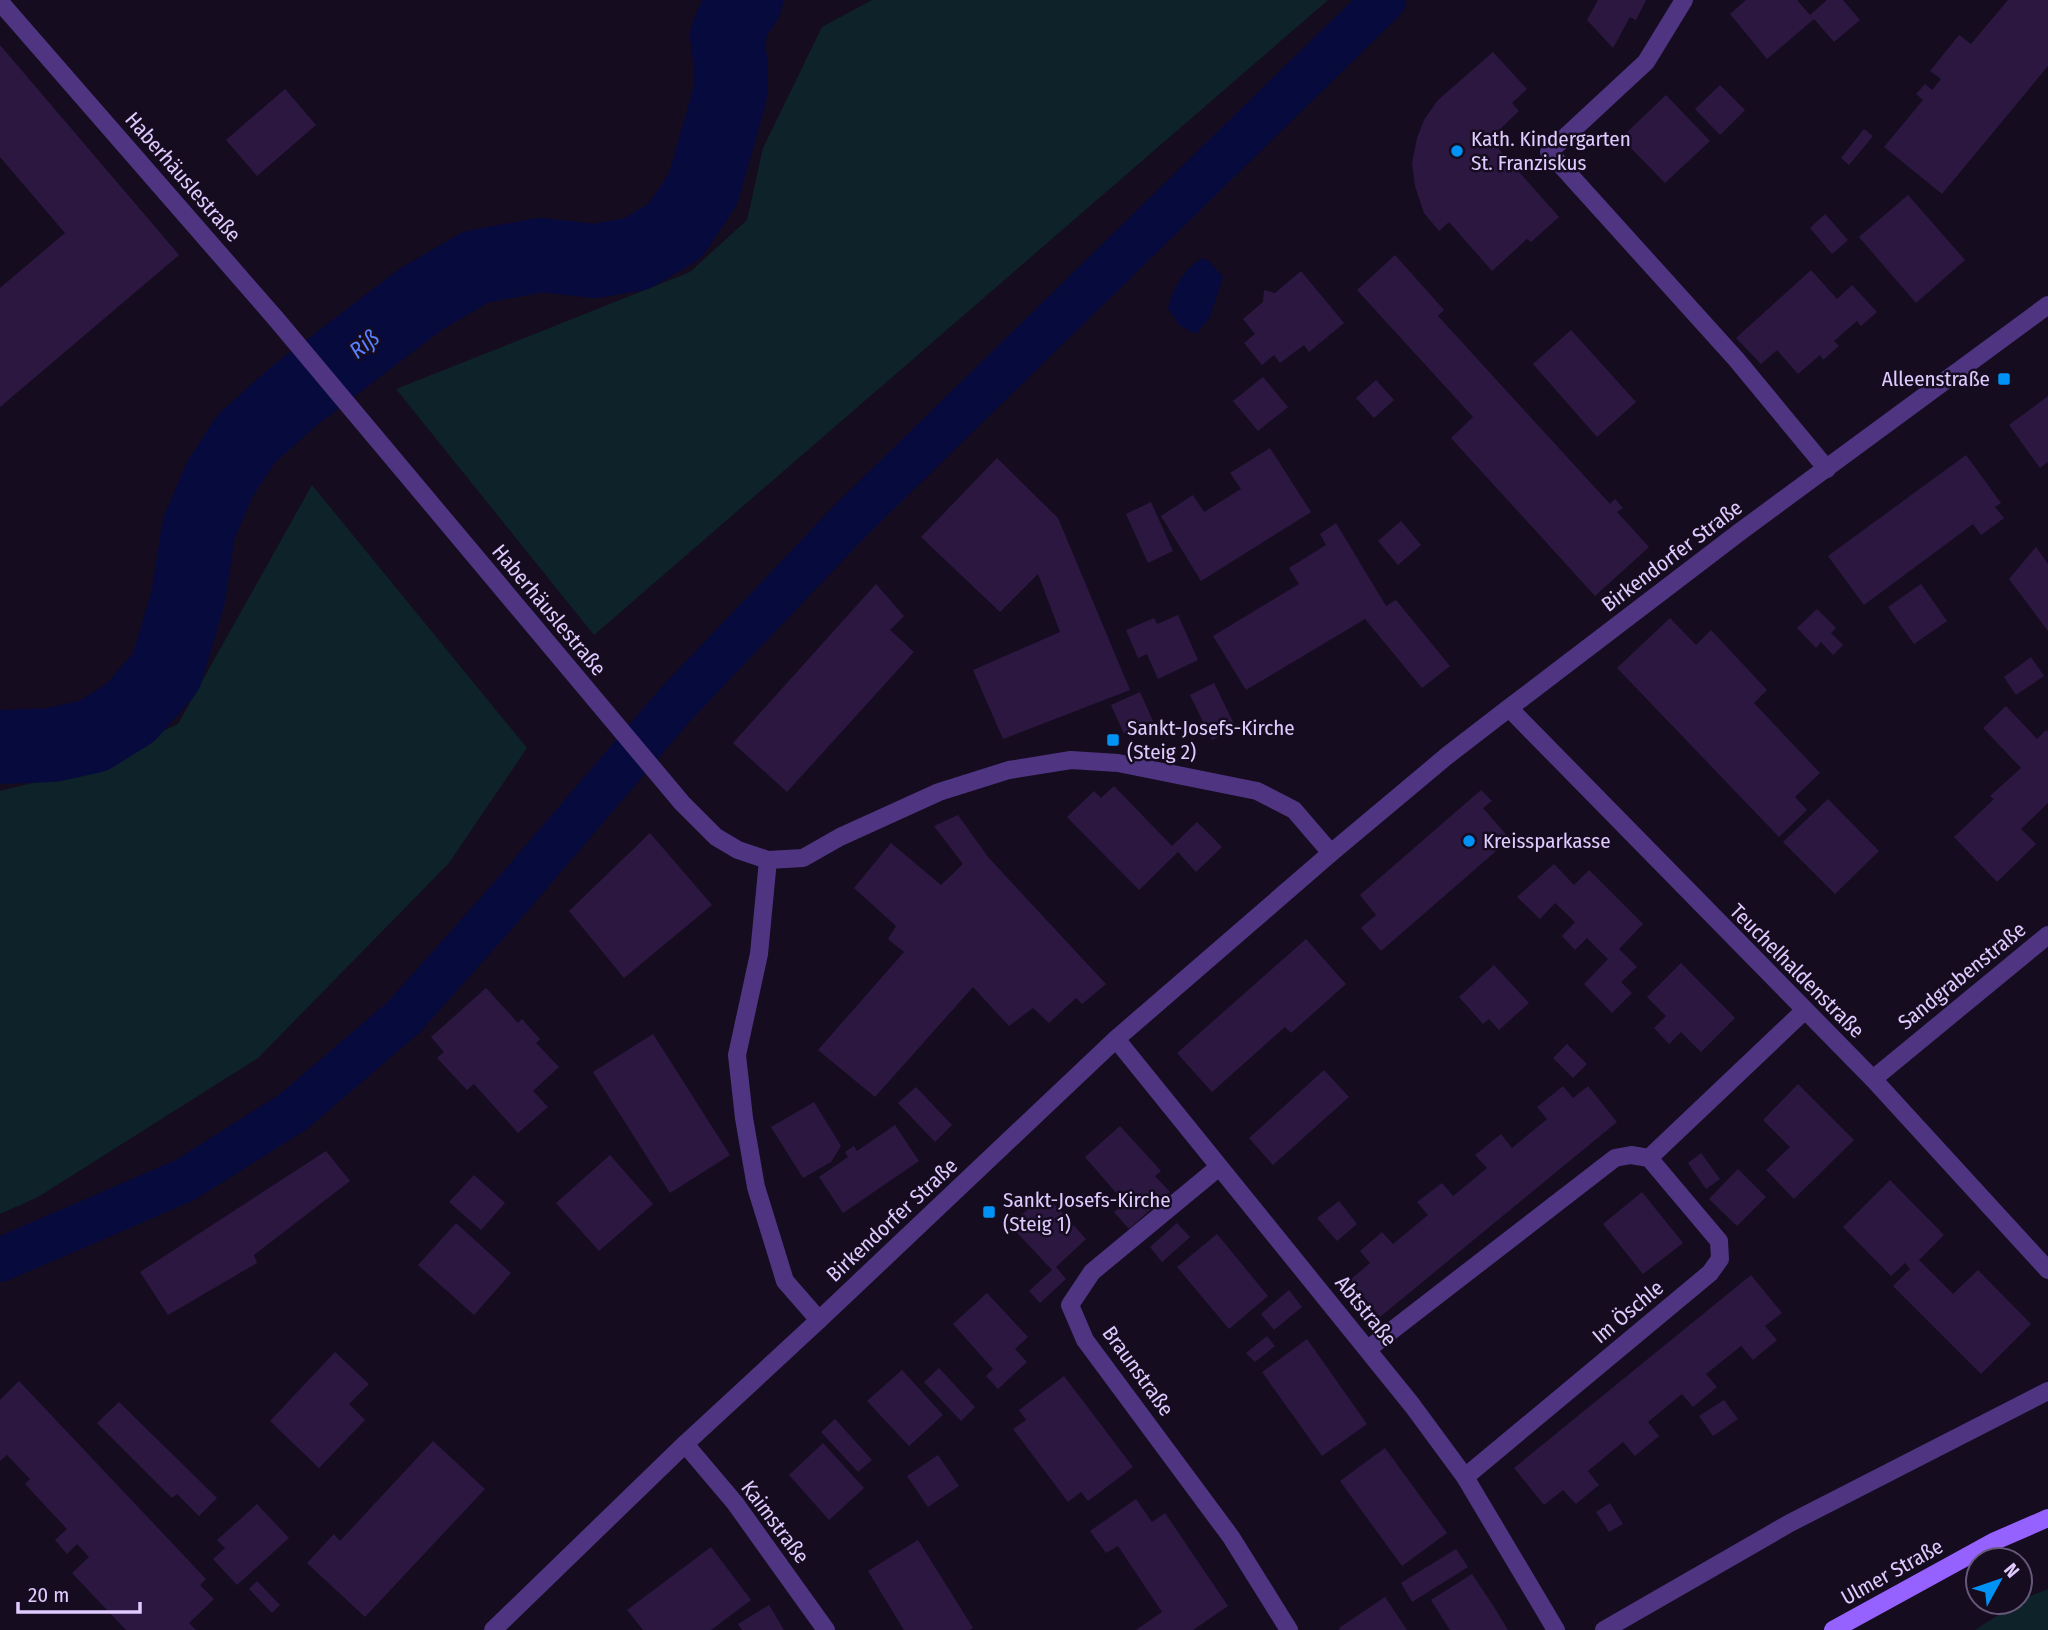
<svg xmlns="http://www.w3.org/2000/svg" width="2048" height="1630" viewBox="0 0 2048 1630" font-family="'Fira Sans Condensed',sans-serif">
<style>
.green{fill:#0e222a}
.water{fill:#070a3d}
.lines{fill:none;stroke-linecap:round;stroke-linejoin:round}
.canal{stroke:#070a3d;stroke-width:44}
.river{stroke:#070a3d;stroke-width:74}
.building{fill:#2c1741}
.minor{stroke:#4f3581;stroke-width:18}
.tertiary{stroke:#4f3581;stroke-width:18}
.secondary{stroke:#9561ff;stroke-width:18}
.poi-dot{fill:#0093f5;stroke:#150c20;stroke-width:2.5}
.labels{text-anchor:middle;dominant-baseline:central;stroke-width:5;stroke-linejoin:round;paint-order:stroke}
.poi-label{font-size:21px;fill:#e0caff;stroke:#150c20;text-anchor:start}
.street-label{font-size:21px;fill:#e0caff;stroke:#150c20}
.water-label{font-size:23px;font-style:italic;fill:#587fff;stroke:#150c20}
</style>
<rect width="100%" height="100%" fill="#150c20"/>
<g class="green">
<polygon points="872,0 1328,0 594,635 396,389 690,272 747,220 763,148 822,27"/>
<polygon points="312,485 527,748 449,863 258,1058 38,1197 0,1214 0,791 77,772 178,724"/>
<polygon points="2048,1589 2048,1630 1975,1630 2025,1598"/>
</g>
<path class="water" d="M1202,258L1209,261L1223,277L1210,317L1196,334L1179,325L1168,308C1172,289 1185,268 1202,258Z"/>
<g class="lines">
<polyline class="canal" points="0,1260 185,1180 293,1112 404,1017 501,908 675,705 849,522 1384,0"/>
<polyline class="river" points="0,747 52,745 93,736 130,713 166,672 188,598 199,528 220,479 246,439 294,396 421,299 476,267 541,255 595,261 636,254 675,231 703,189 730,94 731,68 727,36 736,15 746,0"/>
</g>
<g class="building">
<polygon points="1598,0 1646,0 1636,20 1630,17 1613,48 1587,20"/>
<polygon points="1746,0 1797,0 1810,15 1827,0 1843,0 1860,20 1834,42 1814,19 1767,59 1730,14"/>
<polygon points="2008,0 2048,0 2048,66 1942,194 1884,147 1923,100 1916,94 1925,84 1932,90 1941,79 1930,71 1959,35 1971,44"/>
<polygon points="0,45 179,255 0,407 0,288 65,233 0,157"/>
<polygon points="1493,52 1527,89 1512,103 1519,111 1490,139 1559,217 1531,242 1527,239 1492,271 1449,222 1439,231 1424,213 1415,186 1412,163 1417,138 1424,120 1438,100"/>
<polygon points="1720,85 1745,110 1720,135 1695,109"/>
<polygon points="285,89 316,125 257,176 226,140"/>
<polygon points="1666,95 1710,141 1665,183 1621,138"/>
<polygon points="1864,129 1873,136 1849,165 1841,158"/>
<polygon points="1908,195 1965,260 1916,303 1859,237"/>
<polygon points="1825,214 1848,240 1832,254 1810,228"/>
<polygon points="1395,255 1444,310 1438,316 1610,504 1615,499 1623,508 1617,512 1649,547 1595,596 1451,438 1473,417 1357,290"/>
<polygon points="1811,270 1837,299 1852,285 1877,312 1861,326 1857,321 1834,341 1839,346 1823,360 1820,355 1798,374 1777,350 1761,364 1736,338"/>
<polygon points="1301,271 1344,323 1309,352 1304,345 1280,363 1274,355 1262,365 1244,343 1255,334 1243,319 1263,302 1264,290 1275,293"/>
<polygon points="1571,330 1636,402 1597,437 1533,364"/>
<polygon points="1263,377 1288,407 1258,431 1233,401"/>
<polygon points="1376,380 1394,400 1374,418 1356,398"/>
<polygon points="2048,396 2048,462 2040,468 2009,425"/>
<polygon points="1270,448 1311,512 1201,581 1161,516 1193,495 1204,512 1241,489 1230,473"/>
<polygon points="1966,455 2001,503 1995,507 2004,518 1981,535 1973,524 1864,605 1828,556"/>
<polygon points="997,458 1058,518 1130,690 1003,739 973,670 1060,632 1038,574 1000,612 921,537"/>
<polygon points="1151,502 1173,551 1148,563 1126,514"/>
<polygon points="1401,521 1421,545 1398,565 1378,541"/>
<polygon points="1336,523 1386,606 1396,600 1450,666 1422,688 1365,619 1246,690 1213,636 1299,584 1289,568 1326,545 1320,534"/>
<polygon points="2036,547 2048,564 2048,631 2009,579"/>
<polygon points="876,584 904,616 890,630 914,652 787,792 733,743"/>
<polygon points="1921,584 1947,621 1914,644 1888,607"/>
<polygon points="1817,609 1836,628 1831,633 1843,645 1833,655 1821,642 1816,648 1797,628"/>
<polygon points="1178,615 1198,660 1158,679 1147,654 1138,658 1126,630 1154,618 1157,624"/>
<polygon points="1670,618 1696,645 1711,630 1767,690 1754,703 1820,773 1795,797 1807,810 1779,837 1617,668"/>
<polygon points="2031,657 2044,676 2016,695 2004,677"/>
<polygon points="1214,683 1236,728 1212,740 1190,695"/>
<polygon points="1140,692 1153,721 1124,734 1111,705"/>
<polygon points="2006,706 2037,739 2046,730 2048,732 2048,803 2021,829 2036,844 1997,882 1954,837 1994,799 1990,796 2021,768 1983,728"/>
<polygon points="1114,786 1172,846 1197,822 1222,847 1196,872 1178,852 1139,890 1067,817 1094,791 1101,798"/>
<polygon points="1481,790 1492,801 1483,808 1510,839 1381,951 1361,928 1376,915 1360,895"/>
<polygon points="1828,799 1879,851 1835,894 1783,842"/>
<polygon points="958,815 988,857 1106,984 1082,1004 1076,998 1049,1023 1033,1008 1009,1026 973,987 875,1097 818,1050 904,952 888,939 896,926 854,888 891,843 941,885 963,864 934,826"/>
<polygon points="650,833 712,905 624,978 569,911"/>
<polygon points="1554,864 1574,885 1589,870 1643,924 1619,949 1637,967 1621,982 1632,993 1612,1013 1584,984 1608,959 1587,938 1575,950 1562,936 1575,922 1555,903 1540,919 1517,897"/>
<polygon points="1306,939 1346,984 1291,1033 1285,1027 1212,1092 1177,1053"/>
<polygon points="1681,963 1735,1018 1701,1052 1681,1032 1669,1044 1654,1028 1666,1016 1647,997"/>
<polygon points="1494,965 1529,1003 1499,1030 1489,1019 1483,1024 1459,997"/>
<polygon points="486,988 518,1023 522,1019 540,1039 536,1043 559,1067 533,1091 548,1107 518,1133 474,1084 467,1090 437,1058 444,1052 431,1037"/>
<polygon points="653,1034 730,1155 670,1193 593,1072"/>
<polygon points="1567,1044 1587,1064 1573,1078 1553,1058"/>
<polygon points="1324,1070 1349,1097 1273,1165 1249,1138"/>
<polygon points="1798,1084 1854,1140 1794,1199 1766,1170 1790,1147 1763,1120"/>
<polygon points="1563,1086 1573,1098 1588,1086 1617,1122 1380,1317 1350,1280 1370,1263 1360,1251 1382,1232 1393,1244 1428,1215 1417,1202 1442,1183 1453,1196 1469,1183 1487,1168 1475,1155 1501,1134 1512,1148 1547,1119 1537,1107"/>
<polygon points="916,1087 952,1125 935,1142 898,1103"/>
<polygon points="814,1102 841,1146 831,1162 803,1178 771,1127"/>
<polygon points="895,1125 919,1161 843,1213 819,1177 848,1157 845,1152 854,1146 857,1151"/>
<polygon points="1120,1126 1161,1171 1155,1176 1170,1192 1129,1229 1114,1212 1125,1203 1085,1157"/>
<polygon points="326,1151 350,1181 254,1255 257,1263 168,1315 140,1272"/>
<polygon points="1701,1153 1720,1179 1706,1189 1688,1163"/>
<polygon points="610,1155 653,1204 599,1251 556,1203"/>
<polygon points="1738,1169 1766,1197 1737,1226 1709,1199"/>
<polygon points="474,1175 505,1203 481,1230 449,1202"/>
<polygon points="1890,1180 1944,1235 1919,1260 1953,1294 1978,1270 2031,1324 1981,1374 1893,1286 1910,1269 1905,1263 1891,1276 1843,1227"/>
<polygon points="1642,1192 1683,1243 1643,1274 1603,1224"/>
<polygon points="1045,1194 1086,1239 1056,1267 1066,1279 1040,1303 1029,1291 1052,1270 1010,1225"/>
<polygon points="1339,1201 1357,1224 1337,1241 1317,1218"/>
<polygon points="456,1223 511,1273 474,1315 418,1265"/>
<polygon points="1177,1223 1190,1237 1162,1262 1150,1247"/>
<polygon points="1217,1234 1268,1296 1229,1329 1177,1267"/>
<polygon points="1751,1275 1782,1313 1765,1326 1777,1340 1753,1360 1741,1346 1706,1374 1717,1387 1693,1407 1682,1394 1648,1422 1659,1436 1635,1456 1623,1442 1588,1471 1599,1485 1576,1504 1563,1490 1544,1505 1514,1468"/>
<polygon points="1289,1290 1302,1307 1274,1330 1261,1314"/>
<polygon points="987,1293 1028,1337 1015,1349 1027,1362 998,1389 986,1376 993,1369 953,1324"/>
<polygon points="1267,1336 1275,1346 1255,1362 1246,1353"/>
<polygon points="1307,1339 1367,1424 1322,1456 1262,1372"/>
<polygon points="335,1352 369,1384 349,1404 365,1420 319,1468 270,1421"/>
<polygon points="939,1368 975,1407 961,1421 924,1382"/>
<polygon points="902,1370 943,1415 909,1446 867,1401"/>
<polygon points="1064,1376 1133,1467 1088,1501 1081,1492 1068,1502 1013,1429 1026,1420 1019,1410"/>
<polygon points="19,1381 206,1579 200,1585 214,1599 189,1623 196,1630 126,1630 72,1573 89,1557 77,1544 67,1554 55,1540 67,1529 25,1484 30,1479 7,1455 0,1461 0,1400"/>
<polygon points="1724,1400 1738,1419 1713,1436 1699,1416"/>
<polygon points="119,1402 217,1498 199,1516 177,1494 172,1498 97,1423"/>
<polygon points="835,1419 872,1460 858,1472 821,1432"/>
<polygon points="433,1441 485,1489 365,1617 307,1563 334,1534 340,1541"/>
<polygon points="823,1443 864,1488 829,1520 789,1475"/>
<polygon points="1385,1448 1447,1533 1402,1566 1340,1481"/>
<polygon points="938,1455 959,1486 928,1507 907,1476"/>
<polygon points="1136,1499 1152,1522 1165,1513 1228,1606 1193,1630 1136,1630 1162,1612 1118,1546 1106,1553 1090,1531"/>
<polygon points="1610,1503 1623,1524 1609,1532 1596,1512"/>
<polygon points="257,1504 289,1538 237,1585 213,1559 225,1548 217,1540"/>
<polygon points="918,1540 973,1628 969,1630 904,1630 868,1571"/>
<polygon points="711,1547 751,1600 711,1630 643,1630 627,1610"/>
<polygon points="1456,1549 1468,1567 1412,1602 1401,1583"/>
<polygon points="1472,1574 1494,1607 1508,1630 1450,1630 1431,1600"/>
<polygon points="257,1581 280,1605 272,1613 249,1589"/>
<polygon points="1385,1597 1407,1630 1340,1630 1339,1628"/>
<polygon points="769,1605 784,1630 742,1630 738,1624"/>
</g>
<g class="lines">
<g class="minor">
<polyline points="1684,0 1646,62 1549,152 1736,359 1827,469"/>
<polyline points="0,2 277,320 682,803 716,837 738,850 768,860 803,858 840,837 939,792 1009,770 1071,760 1118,763 1257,791 1294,810 1331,853"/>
<polyline points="1509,708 1873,1079 2048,1270"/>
<polyline points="768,860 759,954 737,1055 744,1118 756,1187 785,1281 819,1320"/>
<polyline points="1116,1039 1412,1405 1465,1477 1556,1630"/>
<polyline points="1873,1079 2048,935"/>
<polyline points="1649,1158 1804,1011"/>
<polyline points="1219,1167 1092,1272 1070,1305 1085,1340 1231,1537 1289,1630"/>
<polyline points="1368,1349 1615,1158 1631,1155 1649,1158 1719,1241 1720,1259 1710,1273 1465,1477"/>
<polyline points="685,1444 735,1503 826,1630"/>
<polyline points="1604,1630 1790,1523 2048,1391"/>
</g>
<polyline class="tertiary" points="493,1630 685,1444 819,1320 1116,1039 1331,853 1448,755 1509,708 1741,531 2048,305"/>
<polyline class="secondary" points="1833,1630 1995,1541 2048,1518"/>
</g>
<g class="poi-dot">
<circle cx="1457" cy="151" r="7"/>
<rect x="1997" y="372" width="14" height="14" rx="3.5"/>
<rect x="1106" y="733" width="14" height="14" rx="3.5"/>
<circle cx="1469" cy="841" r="7"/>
<rect x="982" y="1205" width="14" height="14" rx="3.5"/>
</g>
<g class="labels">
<g class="poi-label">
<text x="1471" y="139">Kath. Kindergarten<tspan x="1471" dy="24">St. Franziskus</tspan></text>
<text x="1990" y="379" text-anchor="end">Alleenstraße</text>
<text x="1127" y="728">Sankt-Josefs-Kirche<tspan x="1127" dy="24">(Steig 2)</tspan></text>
<text x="1483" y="841">Kreissparkasse</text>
<text x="1003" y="1200">Sankt-Josefs-Kirche<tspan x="1003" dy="24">(Steig 1)</tspan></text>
</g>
<g class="street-label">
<text transform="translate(183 177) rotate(49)">Haberhäuslestraße</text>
<text transform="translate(1672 556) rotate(-37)">Birkendorfer Straße</text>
<text transform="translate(549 610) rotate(50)">Haberhäuslestraße</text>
<text transform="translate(1797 971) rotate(45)">Teuchelhaldenstraße</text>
<text transform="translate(1962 976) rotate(-39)">Sandgrabenstraße</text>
<text transform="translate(892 1220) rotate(-43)">Birkendorfer Straße</text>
<text transform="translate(1366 1311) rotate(51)">Abtstraße</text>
<text transform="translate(1628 1312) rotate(-40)">Im Öschle</text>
<text transform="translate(1138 1371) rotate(54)">Braunstraße</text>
<text transform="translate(775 1522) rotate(53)">Kaimstraße</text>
<text transform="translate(1892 1572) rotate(-29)">Ulmer Straße</text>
</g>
<g class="water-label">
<text transform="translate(364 344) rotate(-39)">Riß</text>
</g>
</g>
<g transform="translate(1999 1581) rotate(50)"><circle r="33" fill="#150c20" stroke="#665879" stroke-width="2"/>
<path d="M0-5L12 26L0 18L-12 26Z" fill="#0093f5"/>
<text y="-10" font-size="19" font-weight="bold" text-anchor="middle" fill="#e0caff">N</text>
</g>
<path d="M18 1602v10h122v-10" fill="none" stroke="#e0caff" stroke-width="3.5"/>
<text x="28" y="1602" font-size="21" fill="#e0caff" stroke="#150c20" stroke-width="5" paint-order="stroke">20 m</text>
</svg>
